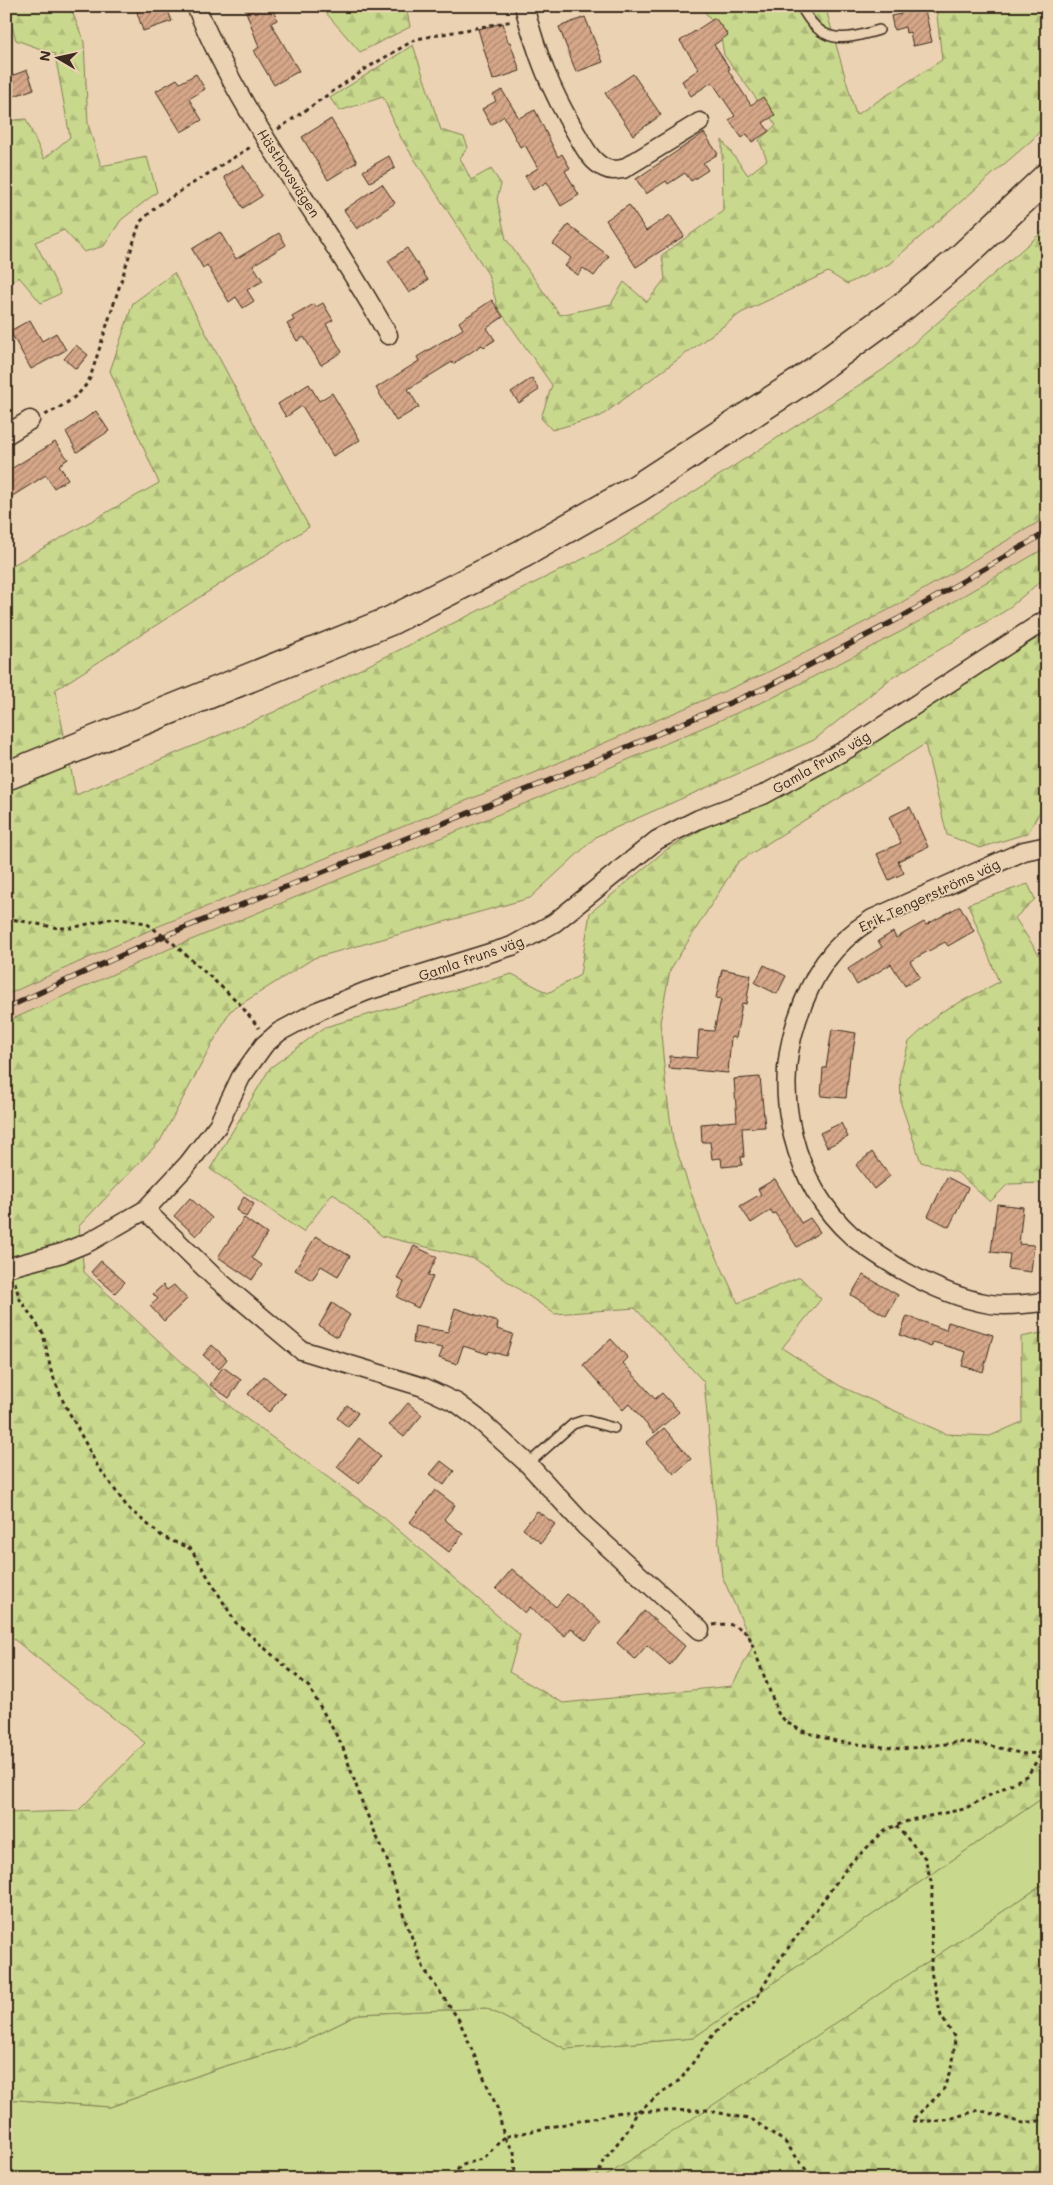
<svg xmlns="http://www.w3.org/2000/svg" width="1053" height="2185" viewBox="0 0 1053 2185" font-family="Mali,sans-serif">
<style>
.built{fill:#e1c2a3}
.grass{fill:#c8d88c;stroke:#828155}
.forest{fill:url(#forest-firs);stroke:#828155}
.building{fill:url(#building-hatch);stroke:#3b2a1e}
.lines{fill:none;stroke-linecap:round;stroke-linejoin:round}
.lane-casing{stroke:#3b2a1e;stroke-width:12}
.street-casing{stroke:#3b2a1e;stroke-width:21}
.primary-casing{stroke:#3b2a1e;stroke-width:31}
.path{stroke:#3b2a1e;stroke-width:3;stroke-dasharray:4 4;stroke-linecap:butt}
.lane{stroke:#ead2b2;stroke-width:9}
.street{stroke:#ead2b2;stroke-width:18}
.primary{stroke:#ead2b2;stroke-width:28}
.rail-casing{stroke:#3b2a1e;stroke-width:5.5}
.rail{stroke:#ead2b2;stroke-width:4;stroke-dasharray:11;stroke-linecap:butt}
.labels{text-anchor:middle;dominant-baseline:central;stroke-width:4;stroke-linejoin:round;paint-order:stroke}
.street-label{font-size:14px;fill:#3b2a1e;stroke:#ead2b2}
</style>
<defs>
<pattern id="forest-firs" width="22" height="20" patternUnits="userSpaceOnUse" patternTransform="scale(1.25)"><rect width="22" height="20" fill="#c8d88c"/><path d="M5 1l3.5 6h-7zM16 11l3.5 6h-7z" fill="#adba78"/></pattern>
<pattern id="building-hatch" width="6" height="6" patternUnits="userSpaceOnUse" patternTransform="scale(1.25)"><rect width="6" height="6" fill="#d6a789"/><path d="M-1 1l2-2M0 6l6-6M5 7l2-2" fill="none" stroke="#af886f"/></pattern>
</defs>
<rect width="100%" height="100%" fill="#ead2b2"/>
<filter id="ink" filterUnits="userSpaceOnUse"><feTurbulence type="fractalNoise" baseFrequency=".02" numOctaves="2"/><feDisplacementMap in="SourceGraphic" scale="10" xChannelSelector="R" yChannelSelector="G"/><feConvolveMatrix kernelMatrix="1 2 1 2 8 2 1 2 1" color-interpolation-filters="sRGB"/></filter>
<g filter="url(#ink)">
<polygon class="built" points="1047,517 1047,547 904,630 774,697 553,792 169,949 6,1022 6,995 159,926 544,769 892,608"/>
<polygon class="grass" points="1047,1795 1047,1882 603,2179 6,2179 6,2099 110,2107 222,2067 297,2045 359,2014 486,2008 566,2049 693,2038"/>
<g class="forest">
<polygon points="6,6 70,6 84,42 88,124 101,166 147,157 157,192 121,220 104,246 84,252 64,230 35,242 61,293 41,303 19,277 6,284 6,121 26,119 44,159 70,137 55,54 16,40"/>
<polygon points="320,6 406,6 410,27 360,52"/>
<polygon points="684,6 825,6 856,115 942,60 936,6 1047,6 1047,123 1032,140 889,264 847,284 828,272 741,313 601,416 552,430 541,418 552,385 498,308 488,274 401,138 383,97 339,111 330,98 413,45 441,130 464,137 468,147 460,158 471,180 491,169 501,184 497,199 506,239 560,315 611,304 624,282 647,302 665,279 662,255 723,211 722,140 748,175 767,160 759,140 776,125 724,55 720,30 704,11"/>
<polygon points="1047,228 1047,517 892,608 764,674 544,769 159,926 6,995 6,569 159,483 110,371 133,303 174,273 309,527 55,690 76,795 272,713 613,544 884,369"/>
<polygon points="1047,547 1047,576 1005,611 890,679 814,740 597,836 530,898 314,958 230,1011 160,1141 79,1226 84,1272 234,1410 383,1517 520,1635 509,1672 563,1703 732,1686 753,1646 722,1576 704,1382 635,1308 555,1314 475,1259 382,1236 333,1193 303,1232 210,1169 270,1068 325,1027 512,974 548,993 580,975 590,913 666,850 1047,633 1047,799 1028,833 980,848 947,835 925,744 738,862 670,970 660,1022 666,1088 673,1140 703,1227 738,1303 800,1277 821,1299 782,1348 840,1386 946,1434 990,1436 1022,1422 1021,1337 1047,1332 1047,1795 693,2038 566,2049 486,2008 359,2014 297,2045 222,2067 110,2107 6,2099 6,1813 78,1811 145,1743 6,1633 6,1022 169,949 553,792 774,697 904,630"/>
<polygon points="1028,884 1035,899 1015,918 1047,967 1047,1183 1008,1184 990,1202 958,1173 921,1162 901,1104 900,1074 909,1042 941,1012 999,982 968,904"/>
<polygon points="1047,1882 1047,2179 602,2179"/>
</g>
<g class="building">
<polygon points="135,6 166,6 172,21 143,31"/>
<polygon points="244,6 272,6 277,20 271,23 299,71 274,85 254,51 259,47"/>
<polygon points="900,6 924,6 932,42 913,46 910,32 906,33 905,27 894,30 891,16 901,14"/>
<polygon points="585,17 603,62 576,72 559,27"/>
<polygon points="715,18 728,35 714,45 730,69 728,70 751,105 763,97 775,115 763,123 769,131 752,142 747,134 742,138 729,120 735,116 712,82 691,96 682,81 699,69 680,41"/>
<polygon points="503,23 508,42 510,42 520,71 493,80 478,29"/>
<polygon points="27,70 34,89 6,99 6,78"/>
<polygon points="196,74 205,89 189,99 202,120 181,132 156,91 177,79 180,83"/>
<polygon points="633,74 661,115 633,135 605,93"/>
<polygon points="502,90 519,118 535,110 558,157 562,154 570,168 565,171 579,195 561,206 547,182 533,190 525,176 538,168 525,145 520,147 504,116 491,125 482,109 496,101 493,95"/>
<polygon points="331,119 357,162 328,180 302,137"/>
<polygon points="704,133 718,154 703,163 708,170 691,181 685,173 668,184 666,181 646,194 636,179"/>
<polygon points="389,156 395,168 370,182 363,171"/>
<polygon points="243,165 262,196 243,208 224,177"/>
<polygon points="382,184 395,203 357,229 344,210"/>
<polygon points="629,205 646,231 670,215 684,236 636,267 606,220"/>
<polygon points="568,225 609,256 594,276 583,268 578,275 565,266 571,258 553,244"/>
<polygon points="220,232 236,259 279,233 286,245 253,265 263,281 247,290 254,301 243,308 236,297 229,302 207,265 203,268 192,249"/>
<polygon points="407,248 428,280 409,293 388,261"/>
<polygon points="492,300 503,317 487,328 495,340 484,347 482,345 453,364 452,362 408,389 419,407 396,421 376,388 419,361 417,357 463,329 459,322"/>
<polygon points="323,303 333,320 326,324 342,352 321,365 304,337 297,341 287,324 294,320 292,317 314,304 316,307"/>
<polygon points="30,320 42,341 56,333 66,350 31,369 10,331"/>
<polygon points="76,345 88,355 76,369 64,359"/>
<polygon points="532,378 539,390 519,403 511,392"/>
<polygon points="309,384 319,401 332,393 360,440 333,456 302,406 286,417 278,404"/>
<polygon points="96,411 109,431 77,452 66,432"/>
<polygon points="55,442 68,459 59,465 68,479 54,488 46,475 6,500 6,472"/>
<polygon points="910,807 928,847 898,861 904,873 889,880 877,854 901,843 889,817"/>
<polygon points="960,906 974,931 948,946 945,942 910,961 920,977 905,986 891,964 857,985 848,969 882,947 878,941 893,932 896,938 924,922 926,925"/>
<polygon points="764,965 786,976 777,994 755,983"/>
<polygon points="722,969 751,975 746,1004 742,1003 736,1038 731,1037 728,1073 669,1068 670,1056 697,1058 699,1030 714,1031 721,999 716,998"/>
<polygon points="832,1029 856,1033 852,1057 850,1057 846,1098 821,1096 823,1068 826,1068"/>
<polygon points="760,1077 765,1127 742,1128 744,1157 741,1157 742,1165 722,1167 721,1158 712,1159 710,1142 702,1142 701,1124 737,1121 734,1079"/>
<polygon points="841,1123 848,1137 827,1147 820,1133"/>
<polygon points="872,1152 890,1176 874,1189 856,1165"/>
<polygon points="947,1177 968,1188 949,1227 928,1216"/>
<polygon points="775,1179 801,1223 810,1218 820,1232 797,1247 775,1213 773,1214 771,1210 751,1223 740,1206 761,1194 758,1189"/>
<polygon points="244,1197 254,1204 246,1217 236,1210"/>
<polygon points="190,1198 212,1218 196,1236 174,1216"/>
<polygon points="997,1204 1023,1207 1019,1244 1034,1245 1031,1272 1008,1269 1010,1254 991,1252"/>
<polygon points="244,1218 267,1234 252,1258 262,1265 252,1280 218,1257"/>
<polygon points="316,1236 350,1256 338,1276 321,1266 312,1280 295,1270"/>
<polygon points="414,1246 437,1257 428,1275 433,1277 418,1308 397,1297 404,1282 397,1278"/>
<polygon points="101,1261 125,1282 115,1293 91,1272"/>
<polygon points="863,1275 898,1295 886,1316 851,1295"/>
<polygon points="163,1285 167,1290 174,1285 187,1299 164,1321 150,1306 158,1299 153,1294"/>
<polygon points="332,1303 350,1315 337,1337 319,1326"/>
<polygon points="455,1308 498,1322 497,1329 513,1334 506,1356 489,1351 488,1354 463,1346 457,1364 439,1358 443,1348 413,1343 415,1326 448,1332"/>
<polygon points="907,1316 946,1330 948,1322 993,1335 983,1372 962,1366 966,1352 933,1342 931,1347 900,1335"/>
<polygon points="611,1339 628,1358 623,1363 655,1399 662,1393 679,1412 654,1433 629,1404 623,1410 583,1365"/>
<polygon points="212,1345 227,1359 219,1369 203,1355"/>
<polygon points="223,1367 241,1380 229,1398 210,1385"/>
<polygon points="264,1376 285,1394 269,1412 248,1394"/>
<polygon points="408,1403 422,1415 404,1437 389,1425"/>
<polygon points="347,1405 358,1413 348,1427 337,1418"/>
<polygon points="664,1428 691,1459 674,1474 646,1443"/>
<polygon points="359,1438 381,1456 359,1484 337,1467"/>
<polygon points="441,1461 454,1471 444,1485 430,1474"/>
<polygon points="435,1490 455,1505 444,1519 463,1534 449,1552 410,1522"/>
<polygon points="537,1511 555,1524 541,1543 523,1529"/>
<polygon points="512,1569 556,1607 567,1594 601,1622 586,1640 571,1628 565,1636 530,1607 525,1613 496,1588"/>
<polygon points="644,1611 685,1646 670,1665 647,1645 635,1659 617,1643"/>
</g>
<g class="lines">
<defs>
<g id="lane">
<path d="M801,6C821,45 842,41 879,30"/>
<polyline points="528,1464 573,1424 585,1420 614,1428"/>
</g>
<g id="street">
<path d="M196,6C244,124 328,224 388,335"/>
<path d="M524,6C537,55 550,89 576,133C583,145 591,162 605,168C611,171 616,170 623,169L700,122"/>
<polyline points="6,435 30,420"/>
<path d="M1047,846L1024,851L872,919C831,945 812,975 797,1020C772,1094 793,1183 852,1236C868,1249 884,1259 902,1270C928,1285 960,1299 990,1304C1008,1307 1029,1303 1047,1302"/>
<polyline points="145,1210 213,1276 301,1350 423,1387 457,1403 477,1418 528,1464 585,1526 700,1630"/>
<polyline points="6,1268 62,1253 89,1242 145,1210 188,1164 218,1125 241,1077 264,1045 279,1032 320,1010 367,991 512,946 554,923 657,840 699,819 763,795 849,748 1047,619"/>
</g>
<polyline id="primary" points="6,776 390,621 522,554 638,488 797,384 905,305 961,258 1047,177"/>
</defs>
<use href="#lane" class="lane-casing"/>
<use href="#street" class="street-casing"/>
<use href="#primary" class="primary-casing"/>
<g class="path">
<polyline points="278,129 367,68 416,39 513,21"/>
<path d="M45,415C63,406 81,396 90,378L140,222L157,206L252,146"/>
<polyline points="6,918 58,928 71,928 114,918 146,923 174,944 238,1002 259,1028"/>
<polyline points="15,1282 19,1298 43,1333 51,1371 62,1399 97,1465 128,1508 163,1537 191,1549 236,1623 309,1687 342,1745 363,1805 387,1860 404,1917 424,1969 459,2020 498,2110 504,2137 484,2158 460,2166 452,2179"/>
<path d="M713,1625C729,1623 738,1624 749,1636L778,1713L786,1722L802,1731L839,1742L902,1749L962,1742L987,1745L1024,1754L1047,1752"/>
<polyline points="896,1826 925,1858 932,1885 931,1972 941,2016 955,2038 953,2062 943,2091 911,2121"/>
<polyline points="912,2121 942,2121 979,2110 1022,2123 1047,2120"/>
<polyline points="515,2179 514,2151 504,2137 621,2112 706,2110 753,2120 785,2142 813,2179"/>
<polyline points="596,2179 605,2159 627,2131 638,2111 681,2079 715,2032 754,2003 775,1966 849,1865 885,1830 910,1820 964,1809 1028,1775 1047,1744"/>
<polyline points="937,2179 953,2174 990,2179"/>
</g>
<use href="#lane" class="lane"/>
<use href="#street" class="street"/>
<use href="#primary" class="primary"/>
<defs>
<polyline id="rail" points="6,1008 164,936 548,781 769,686 898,619 1047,532"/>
</defs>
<use href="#rail" class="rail-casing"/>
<use href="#rail" class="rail"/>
</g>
</g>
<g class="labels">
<g class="street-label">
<text transform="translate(289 173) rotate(57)">Hästhovsvägen</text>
<text transform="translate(821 762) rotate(-30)">Gamla fruns väg</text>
<text transform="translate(929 895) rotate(-25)">Erik Tengerströms väg</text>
<text transform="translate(471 958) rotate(-19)">Gamla fruns väg</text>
</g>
</g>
<rect width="1053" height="2185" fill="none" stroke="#ead2b2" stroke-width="25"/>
<rect x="12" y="12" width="1028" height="2160" fill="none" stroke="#3b2a1e" stroke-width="2" filter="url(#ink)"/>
<g transform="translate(58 58) rotate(279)" stroke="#ead2b2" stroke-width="4" paint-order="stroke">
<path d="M0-4L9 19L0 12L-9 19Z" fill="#3b2a1e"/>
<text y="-8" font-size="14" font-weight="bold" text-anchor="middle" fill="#3b2a1e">N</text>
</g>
</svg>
